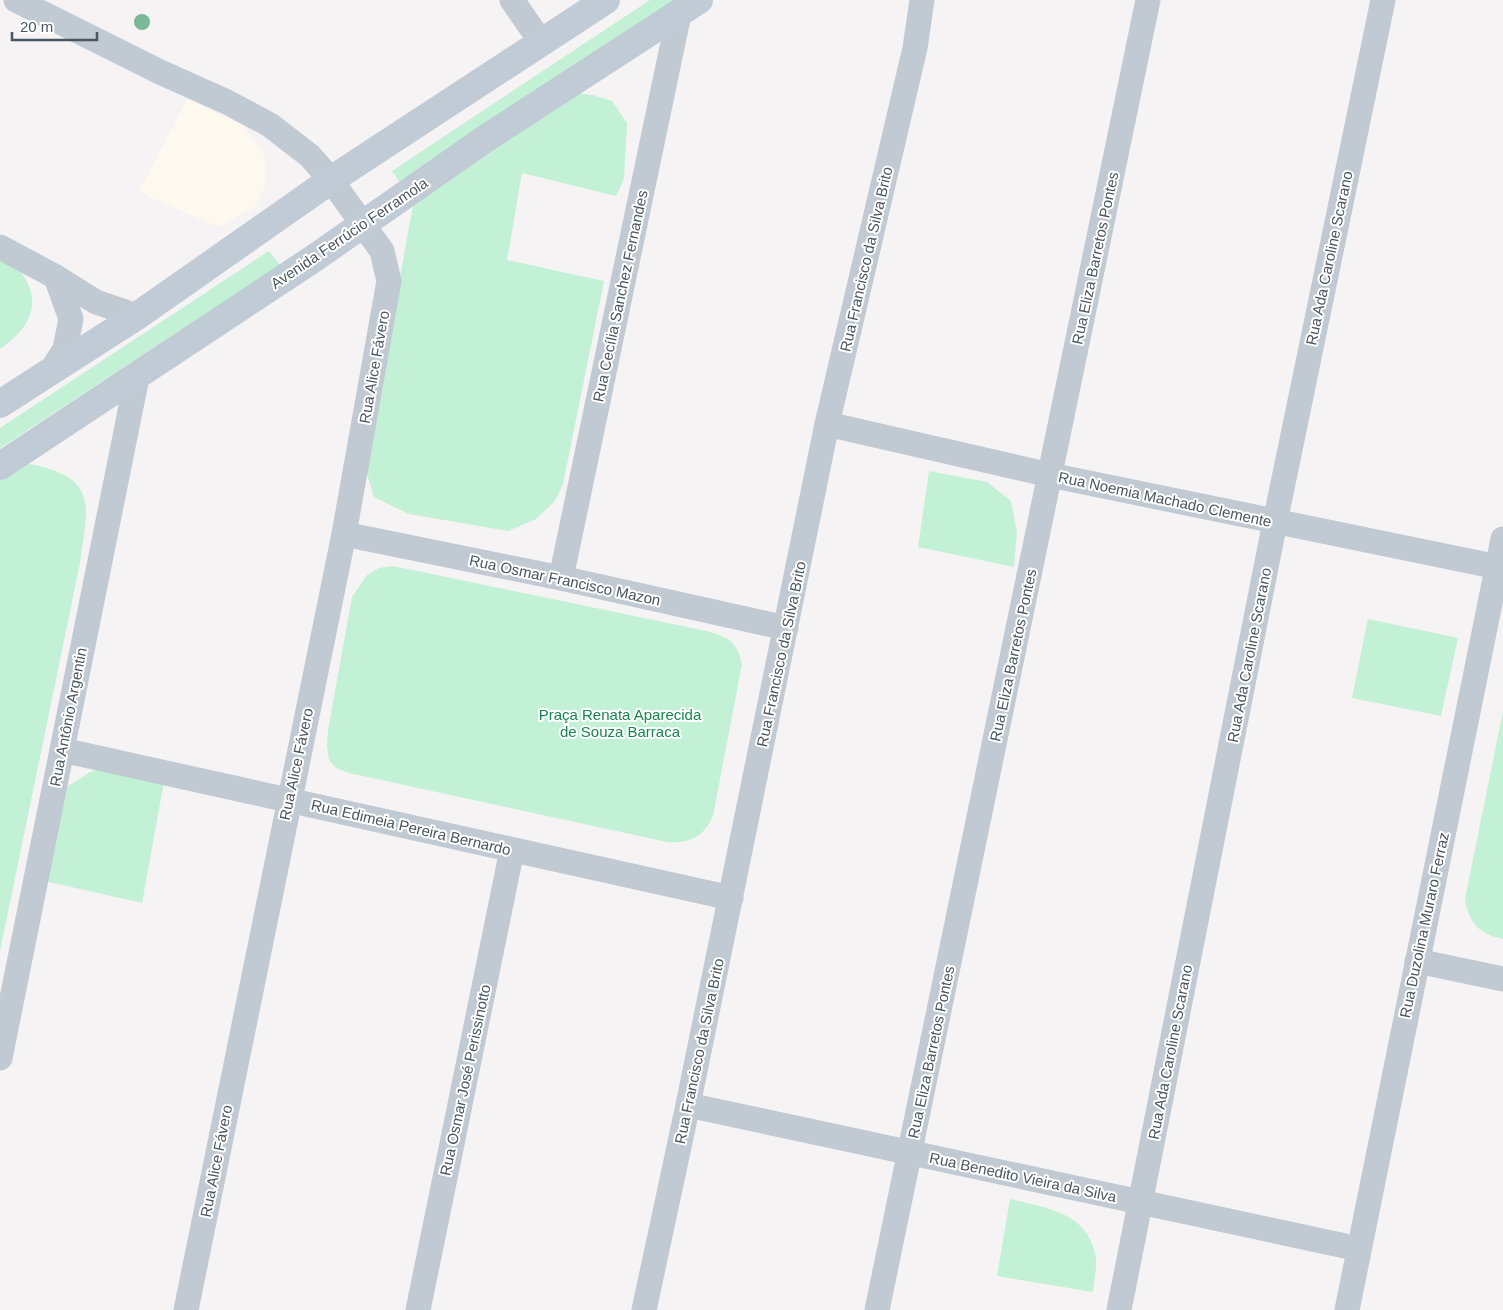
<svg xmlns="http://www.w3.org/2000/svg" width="1503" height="1310" viewBox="0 0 1503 1310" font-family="Arial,sans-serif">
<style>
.commercial{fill:#fdf9ef}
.green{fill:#c3f1d5}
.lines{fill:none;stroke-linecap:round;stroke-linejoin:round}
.street{stroke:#c1cad2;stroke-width:25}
.secondary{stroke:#c1cbd6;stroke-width:28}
.tree{fill:#7bb799}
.labels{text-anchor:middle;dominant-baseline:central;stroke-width:4;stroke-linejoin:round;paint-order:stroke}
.street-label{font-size:15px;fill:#4a5661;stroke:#fff}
.park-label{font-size:15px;fill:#17864f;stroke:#fff}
</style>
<rect width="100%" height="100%" fill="#f5f3f3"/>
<polygon class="commercial" points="187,99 244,126 265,157 265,187 255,207 218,227 139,192"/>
<g class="green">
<polygon points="650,0 683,0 403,187 392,171"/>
<polygon points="566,92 593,95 612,101 627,123 624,179 616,196 522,173 507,260 604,281 563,484 555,501 536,519 508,531 409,514 374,497 365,467 413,206"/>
<path d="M0,251C40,284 46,317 0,349Z"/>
<polygon points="269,251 280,265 0,448 0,428"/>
<path d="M30,464C99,478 88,505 80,563L0,951V473L18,465Z"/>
<polygon points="929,471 987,482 1011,501 1017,532 1014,567 918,547"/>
<path d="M393,566L711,632C732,640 736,642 742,664L713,816C703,837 690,844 667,842L349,773L336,768L329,760L327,746L328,730L352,597L367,575L379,568Z"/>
<polygon points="1368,619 1458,638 1441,716 1352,698"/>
<path d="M1503,711V939C1479,934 1469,923 1465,899Z"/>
<polygon points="111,767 165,776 142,903 45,881 67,787 90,772"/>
<path d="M1010,1199C1046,1208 1085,1211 1095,1253C1098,1264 1094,1280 1093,1292L997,1276Z"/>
</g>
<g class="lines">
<g class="street">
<polyline points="16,0 160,72 227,102 270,125 310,156 331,180 382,251 389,281 344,534 186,1310"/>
<polyline points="512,0 541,42"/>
<polyline points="0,247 56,277 96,302 137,316"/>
<polyline points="53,368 65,349 71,319 56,277"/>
<polyline points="827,424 1050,475 1503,568"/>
<polyline points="344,534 561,578 786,628"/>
<polyline points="561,578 679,14"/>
<polyline points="62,750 731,898"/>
<polyline points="1417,961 1503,979"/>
<polyline points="0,1058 137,377"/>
<polyline points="688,1105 1359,1249"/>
<polyline points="418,1310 512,850"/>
<polyline points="644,1310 688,1105 827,424 915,48 922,0"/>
<polyline points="877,1310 1148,0"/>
<polyline points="1119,1310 1275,522 1383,0"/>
<polyline points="1347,1310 1503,539"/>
</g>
<g class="secondary">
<polyline points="0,404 137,316 331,180 606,0"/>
<polyline points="0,466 313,259 485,139 699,0"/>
</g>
</g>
<circle class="tree" cx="142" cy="22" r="8"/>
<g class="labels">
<g class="street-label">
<text transform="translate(349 233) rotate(-34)">Avenida Ferrúcio Ferramola</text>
<text transform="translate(1095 258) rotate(-78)">Rua Eliza Barretos Pontes</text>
<text transform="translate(1329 258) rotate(-78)">Rua Ada Caroline Scarano</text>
<text transform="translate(866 259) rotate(-77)">Rua Francisco da Silva Brito</text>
<text transform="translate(620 296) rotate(-78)">Rua Cecília Sanchez Fernandes</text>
<text transform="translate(374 367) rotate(-80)">Rua Alice Fávero</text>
<text transform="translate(1165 499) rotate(12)">Rua Noemia Machado Clemente</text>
<text transform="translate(565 580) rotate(12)">Rua Osmar Francisco Mazon</text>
<text transform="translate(781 654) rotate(-78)">Rua Francisco da Silva Brito</text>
<text transform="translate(1013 655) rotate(-78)">Rua Eliza Barretos Pontes</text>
<text transform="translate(1249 655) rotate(-79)">Rua Ada Caroline Scarano</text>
<text transform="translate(68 717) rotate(-79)">Rua Antônio Argentin</text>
<text transform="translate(296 764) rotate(-78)">Rua Alice Fávero</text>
<text transform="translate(411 827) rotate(13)">Rua Edimeia Pereira Bernardo</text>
<text transform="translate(1424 925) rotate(-78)">Rua Duzolina Muraro Ferraz</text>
<text transform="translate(699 1051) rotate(-78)">Rua Francisco da Silva Brito</text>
<text transform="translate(931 1052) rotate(-78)">Rua Eliza Barretos Pontes</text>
<text transform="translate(1170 1052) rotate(-79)">Rua Ada Caroline Scarano</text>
<text transform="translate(465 1080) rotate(-78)">Rua Osmar José Perissinotto</text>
<text transform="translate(216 1161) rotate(-79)">Rua Alice Fávero</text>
<text transform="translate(1023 1177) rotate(12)">Rua Benedito Vieira da Silva</text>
</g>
<g class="park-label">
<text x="620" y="714">Praça Renata Aparecida<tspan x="620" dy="17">de Souza Barraca</tspan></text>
</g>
</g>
<path d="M12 32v8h85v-8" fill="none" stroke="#4a5661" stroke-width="2.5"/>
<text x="20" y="32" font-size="15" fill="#4a5661" stroke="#ffffff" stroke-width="4" paint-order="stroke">20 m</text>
</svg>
